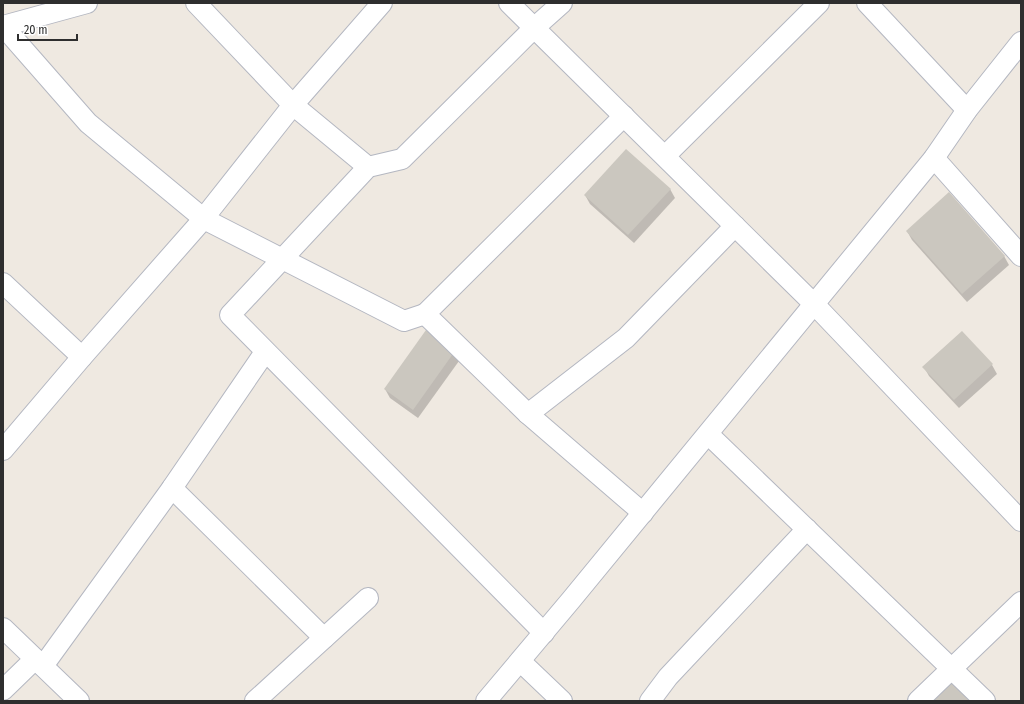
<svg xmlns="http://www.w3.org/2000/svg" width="1024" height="704" viewBox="0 0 1024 704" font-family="'Fira Sans Condensed',sans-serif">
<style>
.shadow{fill:#0003}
.building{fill:#cbc7bf}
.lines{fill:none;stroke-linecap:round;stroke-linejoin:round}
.minor-casing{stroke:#b4b7c1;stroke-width:22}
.minor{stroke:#fff;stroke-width:20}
</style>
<rect width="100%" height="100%" fill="#efe9e1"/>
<g class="shadow">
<polygon points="670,189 675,198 634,243 590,204 585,195"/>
<polygon points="907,231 1004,256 1009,265 967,302 912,240"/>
<polygon points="454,352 459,361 418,418 390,398 385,389"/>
<polygon points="992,365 997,374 959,408 929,376 924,367"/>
</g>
<g class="building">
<polygon points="626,149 671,189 628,235 584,195"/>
<polygon points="949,192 1005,256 962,294 906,231"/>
<polygon points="426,330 455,351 413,410 384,389"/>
<polygon points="962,331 993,364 954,400 922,367"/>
<polygon points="954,679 975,701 932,701"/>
</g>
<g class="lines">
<defs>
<g id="minor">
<polyline points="196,3 293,105 368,167"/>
<polyline points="509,3 814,304 1021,521"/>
<polyline points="867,3 967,110"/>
<polyline points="3,26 88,123 204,219 404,321 425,314"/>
<polyline points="3,26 87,3"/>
<polyline points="624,116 425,314 528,414 643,513"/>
<polyline points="665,156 819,3"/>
<polyline points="934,158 1021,256"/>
<polyline points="3,283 82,357"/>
<polyline points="528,414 626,338 735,226"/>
<polyline points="708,434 985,701"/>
<polyline points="3,450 82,357 199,224 293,105 382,3"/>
<polyline points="172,488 324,638"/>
<polyline points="3,628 79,701"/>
<polyline points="544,633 230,315 368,167 402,159 534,28 562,3"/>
<polyline points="520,661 562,701"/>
<polyline points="43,666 172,488 265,352"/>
<polyline points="3,690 35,659"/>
<polyline points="255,701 368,598"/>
<polyline points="486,701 571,600 934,158 967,110 1021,42"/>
<polyline points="650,701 668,677 807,529"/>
<polyline points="918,701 1021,602"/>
</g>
</defs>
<use href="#minor" class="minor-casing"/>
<use href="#minor" class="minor"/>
</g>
<rect width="1024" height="704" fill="none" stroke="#2e2e2e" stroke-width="8"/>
<path d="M18 34v6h59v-6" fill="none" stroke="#2e2e2e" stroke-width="2"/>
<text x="24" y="34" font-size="12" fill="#2e2e2e" stroke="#ffffff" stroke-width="3" paint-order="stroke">20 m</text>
</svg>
